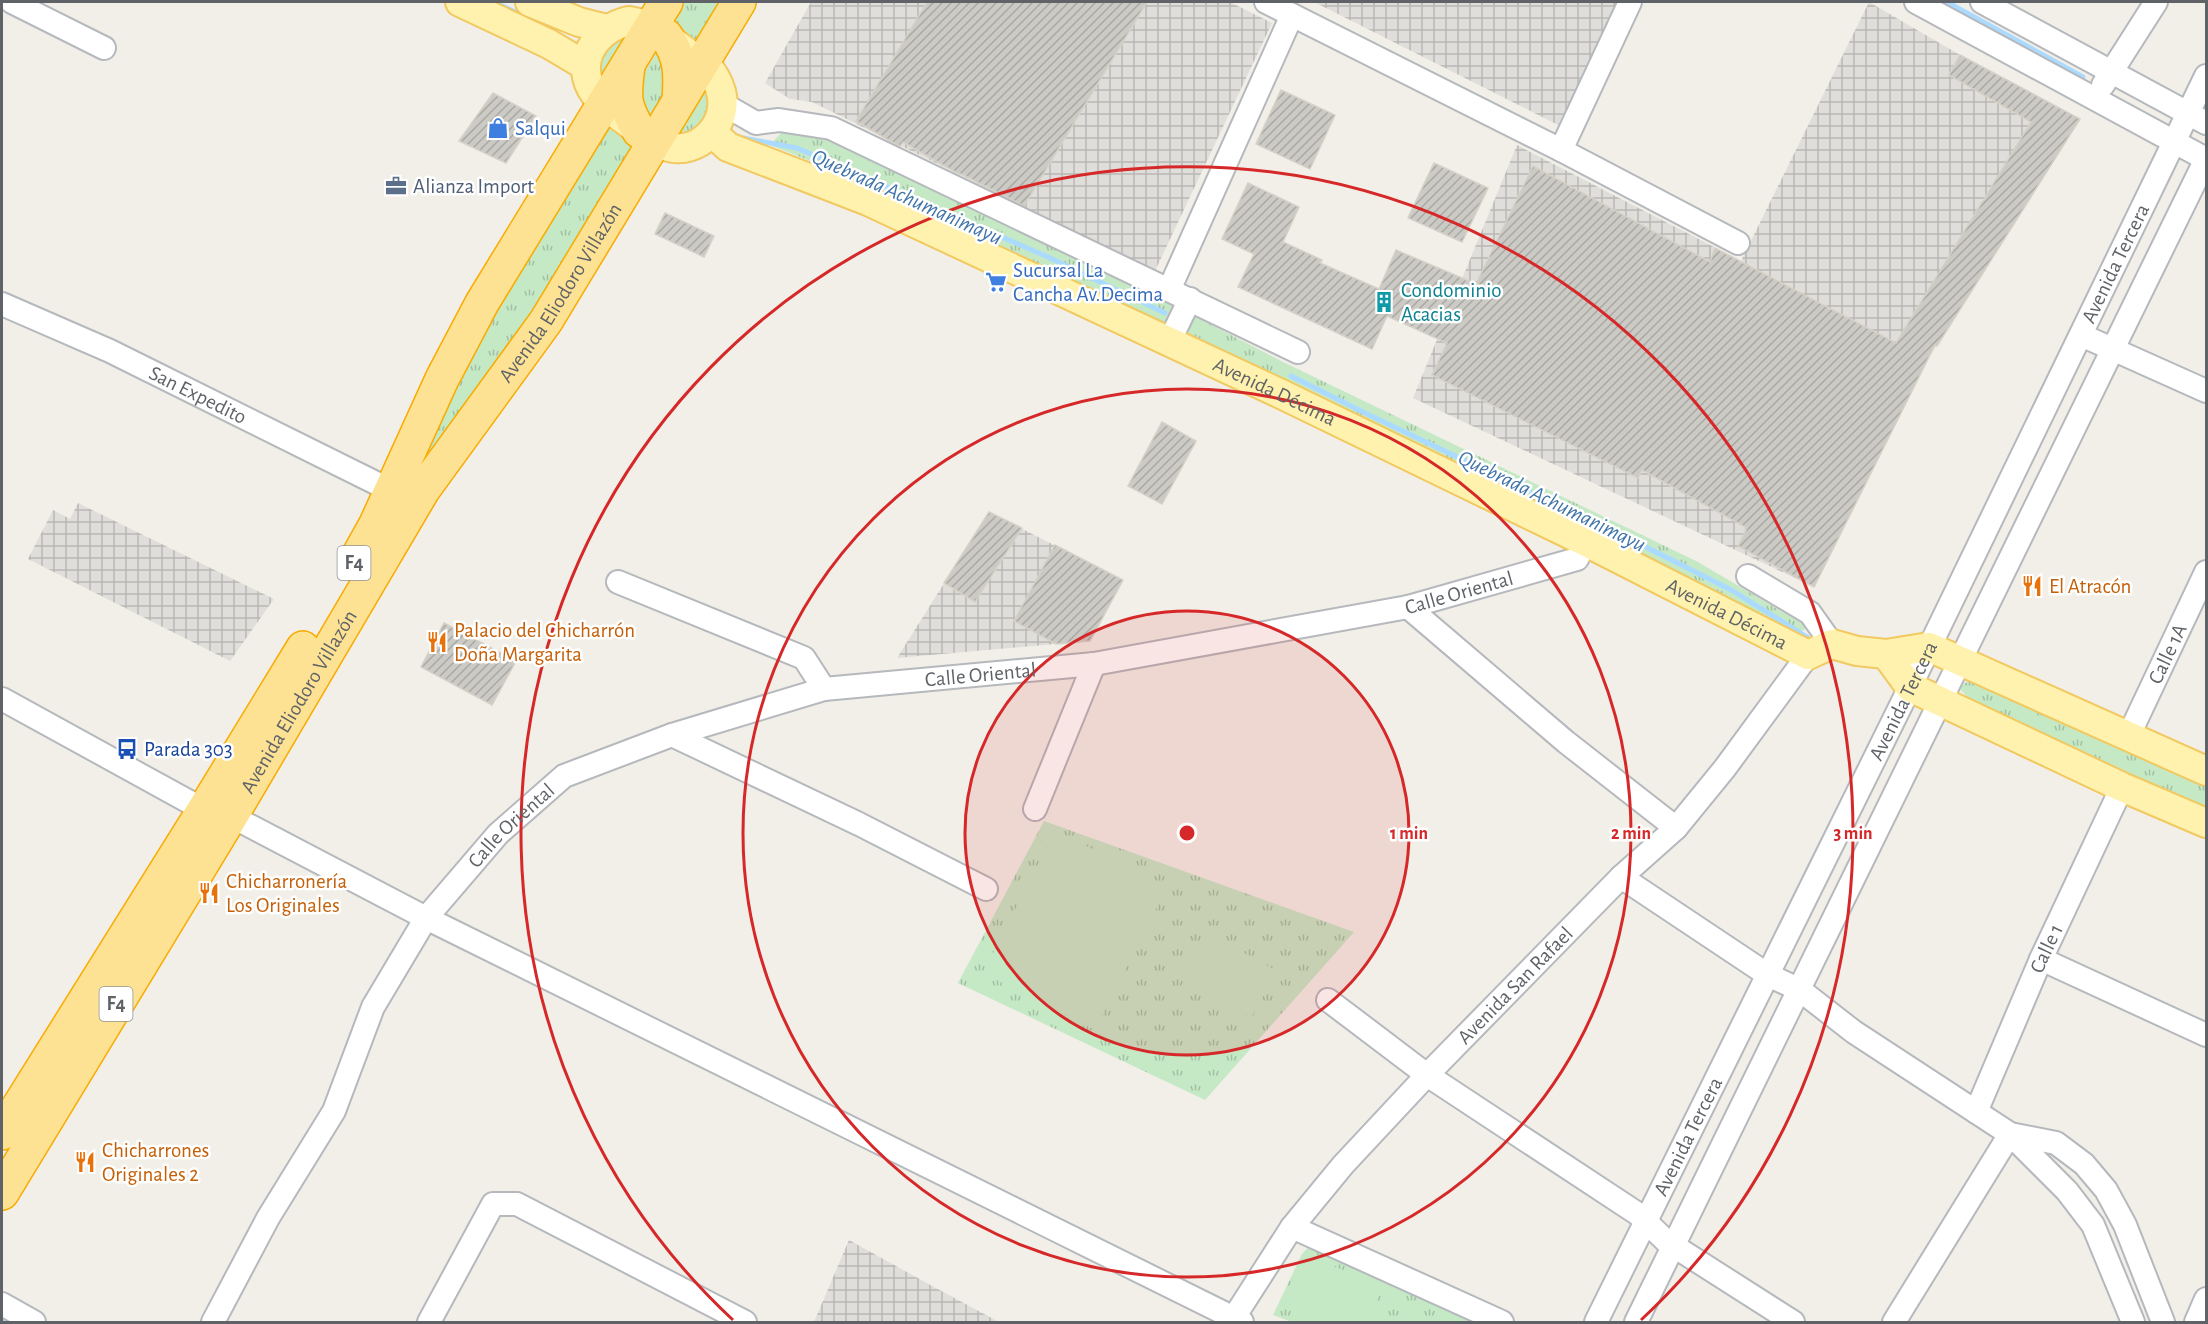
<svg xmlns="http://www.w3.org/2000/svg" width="2208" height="1324" viewBox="0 0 2208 1324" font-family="'Alegreya Sans',sans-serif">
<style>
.industrial{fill:url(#industrial-grid)}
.grass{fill:url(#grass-tufts)}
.pitch{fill:#c5e8c5}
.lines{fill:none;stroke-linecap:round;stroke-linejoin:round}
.stream{stroke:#aadaff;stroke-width:5}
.building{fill:url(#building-hatch);stroke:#d6d1c6;stroke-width:1.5}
.minor-casing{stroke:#b5b8bc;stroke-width:26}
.major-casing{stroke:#f2c960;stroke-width:32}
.highway-casing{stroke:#f9ab00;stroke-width:36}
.minor{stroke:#fff;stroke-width:22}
.major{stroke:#fff2af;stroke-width:28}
.highway{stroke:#fde293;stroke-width:33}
.ring{fill:none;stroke:#d62828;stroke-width:3}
.labels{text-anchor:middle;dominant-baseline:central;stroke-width:5;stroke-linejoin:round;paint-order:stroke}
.shield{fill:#fff;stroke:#8f9295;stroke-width:1.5}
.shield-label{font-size:20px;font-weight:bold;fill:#5f6368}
.shop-label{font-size:21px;fill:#366cbe;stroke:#fff;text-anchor:start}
.service-label{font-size:21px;fill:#4e5e75;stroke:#fff;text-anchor:start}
.street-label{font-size:21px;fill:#5f6368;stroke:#fff}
.culture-label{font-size:21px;fill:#0d838f;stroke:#fff;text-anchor:start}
.food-label{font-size:21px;fill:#c56008;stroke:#fff;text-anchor:start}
.transit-label{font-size:21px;fill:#164399;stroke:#fff;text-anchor:start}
.water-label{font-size:22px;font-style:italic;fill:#4174aa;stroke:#fff}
.centre{fill:#d62828;stroke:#fff;stroke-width:3}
.ring-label{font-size:18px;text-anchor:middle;font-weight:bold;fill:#d62828;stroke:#fff;stroke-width:5;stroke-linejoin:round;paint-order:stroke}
</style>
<defs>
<pattern id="industrial-grid" width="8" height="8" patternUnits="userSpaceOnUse" patternTransform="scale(1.5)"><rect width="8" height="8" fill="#e0deda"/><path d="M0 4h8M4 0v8" fill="none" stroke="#b9b8b5"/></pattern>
<pattern id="grass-tufts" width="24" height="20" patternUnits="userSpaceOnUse" patternTransform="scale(1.5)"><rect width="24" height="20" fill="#c5e8c5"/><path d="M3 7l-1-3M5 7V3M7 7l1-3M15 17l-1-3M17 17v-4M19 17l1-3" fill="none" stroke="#a3c0a4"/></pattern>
<pattern id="building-hatch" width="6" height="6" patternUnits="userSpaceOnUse" patternTransform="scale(1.5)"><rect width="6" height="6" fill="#cccac5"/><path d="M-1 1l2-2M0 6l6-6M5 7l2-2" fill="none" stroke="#a9a8a4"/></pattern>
</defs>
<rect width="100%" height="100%" fill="#f1efe8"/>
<g class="industrial">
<polygon points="811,2 1230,2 1272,23 1155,271 812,102 790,99 765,83"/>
<polygon points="1314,2 1622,2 1562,127"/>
<polygon points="1869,2 1960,55 2080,119 1928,359 1814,587 1413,398 1517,145 1741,261"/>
<polygon points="78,503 274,599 230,661 28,559 53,510 70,519"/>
<polygon points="989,512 1123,580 1090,641 897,658"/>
<polygon points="849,1240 934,1287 999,1322 814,1322"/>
</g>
<g class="grass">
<polygon points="685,2 728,2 700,47 672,24"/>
<polygon points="632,28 599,84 595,58"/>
<polygon points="662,44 667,87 645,125 639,81"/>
<polygon points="705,78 712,90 708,123 674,141"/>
<polygon points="604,120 633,145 569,266 402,496 459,368"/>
<polygon points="781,133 819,133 1177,305 1166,328 868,184 770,145"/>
<polygon points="1189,316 1196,317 1283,362 1698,562 1808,627 1798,634 1184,333"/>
<polygon points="1969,680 2206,785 2206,807 1975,705 1959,688"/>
<polygon points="1044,821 1354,932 1205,1100 958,983"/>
<polygon points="1319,1236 1509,1322 1292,1322 1273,1315 1302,1254"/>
</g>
<g class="pitch">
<polygon points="1055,830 1167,887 1095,1030 983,973"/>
<polygon points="1206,932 1277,971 1251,1018 1180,979"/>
<polygon points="1302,1254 1382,1285 1368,1322 1324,1322 1282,1306"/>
</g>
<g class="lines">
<g class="stream">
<polyline points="493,2 554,29"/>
<polyline points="1947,2 2083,77"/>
<polyline points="743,138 797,148 1048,257 1165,313"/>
<polyline points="1291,376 1365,413 1646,547 1733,591 1807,637"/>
<polyline points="2,1322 3,1322"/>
</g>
</g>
<g class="building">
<polygon points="927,2 1147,2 1024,206 963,175 955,172 903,142 900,146 890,141 856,121"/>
<polygon points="1960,55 2080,119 1937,346 1935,345 1814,587 1738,546 1747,528 1642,470 1638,478 1432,375 1447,343 1387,316 1372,349 1238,287 1254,254 1222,239 1248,183 1299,207 1283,242 1322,260 1320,263 1379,289 1396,250 1476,284 1533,166 1710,262 1715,248 1896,343 2031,122 1949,75"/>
<polygon points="1281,90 1335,115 1310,169 1256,144"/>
<polygon points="493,93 536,116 506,163 459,141"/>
<polygon points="1434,163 1488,188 1462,242 1408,218"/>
<polygon points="665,213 714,236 704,257 655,234"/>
<polygon points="1162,422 1196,441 1162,504 1128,486"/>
<polygon points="989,512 1022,528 975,602 944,583"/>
<polygon points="1055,545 1123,580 1090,641 1056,644 1014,621"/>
<polygon points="444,623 516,661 492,705 421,667"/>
</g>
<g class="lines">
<defs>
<g id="minor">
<polyline points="12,2 104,48"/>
<polyline points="1266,2 1561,150 1738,243"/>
<polyline points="1916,2 2206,159"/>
<polyline points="1982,2 2206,123"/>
<polyline points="2103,85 2156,2"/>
<polyline points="723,104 756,123 779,120 831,128 1298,352"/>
<polyline points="1561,150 1630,2"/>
<polyline points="1169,290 1292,15"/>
<path id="s1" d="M2,304L110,351L392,491"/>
<polyline points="2081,335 2206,391"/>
<polyline points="1169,342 1190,299"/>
<polyline points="1748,576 1810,613 1832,644"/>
<polyline points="618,582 804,658 824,689"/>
<polyline points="1408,607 1566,742 1676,828"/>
<polyline points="2,699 204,810"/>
<polyline points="672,735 859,824 986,889"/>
<path id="s2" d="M2128,737L2206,572"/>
<polyline points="1035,809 1094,664"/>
<polyline points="231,816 426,918 1242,1322"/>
<polyline points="1621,877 1768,975 1800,990 1854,1032 2010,1134 2067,1191 2093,1225 2133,1322"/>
<polyline points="2041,959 2206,1035"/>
<polyline points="1328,1000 1427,1075 1638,1214 1666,1241 1793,1322"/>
<path id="s3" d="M1976,1112L2041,959L2122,787"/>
<polyline points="2010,1134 2056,1143 2084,1164 2106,1190 2125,1225 2163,1322"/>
<polyline points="1292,1227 1502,1322"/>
<polyline points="2,1304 34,1322"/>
<path id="s4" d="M213,1322L268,1218L334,1111L373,1007L426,918L498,834L564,776L672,735L824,689L1094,664L1408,607L1577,559L1586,542"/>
<polyline points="429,1322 493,1204 517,1204 745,1322"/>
<path id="s5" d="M1231,1322L1292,1227L1343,1165L1427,1075L1621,877L1676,828L1725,768L1808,655"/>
<path id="s6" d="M1596,1322L1910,687L2206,76"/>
<polyline points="1636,1322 2206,159"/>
<polyline points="1894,1322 2010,1134"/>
<polyline points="2196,1322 2206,1299"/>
</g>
<g id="major">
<polyline points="460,2 549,44 586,66"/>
<polyline points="530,2 579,22 607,29"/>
<path d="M629,21L652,26L711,71C722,87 727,104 718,122C714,131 708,137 700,142C672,159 648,138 626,121C615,113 603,105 595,94C572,63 596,28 629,21Z"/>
<path id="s7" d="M712,132L728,147L868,201L1279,393L1586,542L1808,655L1832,644L1857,651L1886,654L1929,647L2206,771"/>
<polyline points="1886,654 1910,687 2122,787 2206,823"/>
</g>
<g id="highway">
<path d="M666,36C681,57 681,74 679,100"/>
<path d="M628,66C624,98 623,103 639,131"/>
<polyline points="357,558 376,524 442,379 482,303 666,2"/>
<polyline points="2,1133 204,810 303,648"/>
<path id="s8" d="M2,1193L231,816L423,490L546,321L739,2"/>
</g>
</defs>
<use href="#minor" class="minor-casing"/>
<use href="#major" class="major-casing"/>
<use href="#highway" class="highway-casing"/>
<use href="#minor" class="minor"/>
<use href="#major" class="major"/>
<use href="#highway" class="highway"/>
</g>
<circle cx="1187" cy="833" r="222" fill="#d62828" fill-opacity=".12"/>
<g class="ring">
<circle cx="1187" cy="833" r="222"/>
<circle cx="1187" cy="833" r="444"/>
<path d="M733 1320A666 666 0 1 1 1641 1320"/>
</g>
<defs>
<symbol id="shop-bare" viewBox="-9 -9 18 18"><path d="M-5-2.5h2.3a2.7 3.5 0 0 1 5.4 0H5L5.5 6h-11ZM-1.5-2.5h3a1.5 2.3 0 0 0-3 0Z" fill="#3f7fe0" stroke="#fff" stroke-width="2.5" paint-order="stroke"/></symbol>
<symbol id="office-bare" viewBox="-9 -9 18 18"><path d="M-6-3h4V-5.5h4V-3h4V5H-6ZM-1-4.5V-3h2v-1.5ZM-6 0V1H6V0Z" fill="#5c6f8a" stroke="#fff" stroke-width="2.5" paint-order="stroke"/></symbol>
<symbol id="supermarket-bare" viewBox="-9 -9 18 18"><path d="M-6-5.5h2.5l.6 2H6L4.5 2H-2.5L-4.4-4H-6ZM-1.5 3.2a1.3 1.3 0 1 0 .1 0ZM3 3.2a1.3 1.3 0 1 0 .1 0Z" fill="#3f7fe0" stroke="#fff" stroke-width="2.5" paint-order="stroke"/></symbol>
<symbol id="building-bare" viewBox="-9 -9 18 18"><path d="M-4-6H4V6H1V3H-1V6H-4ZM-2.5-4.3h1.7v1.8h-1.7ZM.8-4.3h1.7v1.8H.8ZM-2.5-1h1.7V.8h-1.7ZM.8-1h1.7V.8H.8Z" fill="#0f9aa8" stroke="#fff" stroke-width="2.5" paint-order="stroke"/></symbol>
<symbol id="restaurant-bare" viewBox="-9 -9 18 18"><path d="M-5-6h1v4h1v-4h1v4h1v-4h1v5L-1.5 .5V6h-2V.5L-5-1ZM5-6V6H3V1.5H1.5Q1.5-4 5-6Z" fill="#e8710a" stroke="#fff" stroke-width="2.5" paint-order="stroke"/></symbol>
<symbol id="bus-bare" viewBox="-9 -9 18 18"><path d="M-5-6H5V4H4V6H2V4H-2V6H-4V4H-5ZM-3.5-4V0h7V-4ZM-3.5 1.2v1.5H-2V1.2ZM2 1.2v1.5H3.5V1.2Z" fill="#1a4fb4" stroke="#fff" stroke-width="2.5" paint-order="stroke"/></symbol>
</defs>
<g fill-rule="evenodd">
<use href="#shop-bare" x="483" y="113" width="30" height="30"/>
<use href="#office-bare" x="381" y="171" width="30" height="30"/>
<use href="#supermarket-bare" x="981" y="267" width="30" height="30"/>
<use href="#building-bare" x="1369" y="287" width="30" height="30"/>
<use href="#restaurant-bare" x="2017" y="571" width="30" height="30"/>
<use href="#restaurant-bare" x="422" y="627" width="30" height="30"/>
<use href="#bus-bare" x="112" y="734" width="30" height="30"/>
<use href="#restaurant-bare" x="194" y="878" width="30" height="30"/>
<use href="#restaurant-bare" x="70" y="1147" width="30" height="30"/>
</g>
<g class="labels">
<g class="shield">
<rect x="337.5" y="546" width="33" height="34" rx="4.5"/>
<rect x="99.5" y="987" width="33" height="34" rx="4.5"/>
</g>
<g class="shield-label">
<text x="354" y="563">F4</text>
<text x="116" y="1004">F4</text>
</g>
<g class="shop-label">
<text x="515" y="128">Salqui</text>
<text x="1013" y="270">Sucursal La<tspan x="1013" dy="24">Cancha Av.Decima</tspan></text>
</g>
<g class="service-label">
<text x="413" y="186">Alianza Import</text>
</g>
<g class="street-label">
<text stroke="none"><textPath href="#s6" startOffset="1179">Avenida Tercera</textPath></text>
<text stroke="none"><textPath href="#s8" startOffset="1060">Avenida Eliodoro Villazón</textPath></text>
<text stroke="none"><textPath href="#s7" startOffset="621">Avenida Décima</textPath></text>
<text stroke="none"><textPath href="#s1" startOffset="216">San Expedito</textPath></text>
<text stroke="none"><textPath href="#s4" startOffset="1574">Calle Oriental</textPath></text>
<text stroke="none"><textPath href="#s7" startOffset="1125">Avenida Décima</textPath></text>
<text stroke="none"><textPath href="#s2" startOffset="92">Calle 1A</textPath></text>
<text stroke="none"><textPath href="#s4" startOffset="1088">Calle Oriental</textPath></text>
<text stroke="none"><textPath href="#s8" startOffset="574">Avenida Eliodoro Villazón</textPath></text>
<text stroke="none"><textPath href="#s6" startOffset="693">Avenida Tercera</textPath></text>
<text stroke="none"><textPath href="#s4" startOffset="584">Calle Oriental</textPath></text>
<text stroke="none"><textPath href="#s3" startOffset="178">Calle 1</textPath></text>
<text stroke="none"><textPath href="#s5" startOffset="442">Avenida San Rafael</textPath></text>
<text stroke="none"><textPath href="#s6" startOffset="207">Avenida Tercera</textPath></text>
</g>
<g class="culture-label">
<text x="1401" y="290">Condominio<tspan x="1401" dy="24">Acacias</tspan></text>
</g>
<g class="food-label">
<text x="2049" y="586">El Atracón</text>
<text x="454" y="630">Palacio del Chicharrón<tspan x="454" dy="24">Doña Margarita</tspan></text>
<text x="226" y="881">Chicharronería<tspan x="226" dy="24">Los Originales</tspan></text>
<text x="102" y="1150">Chicharrones<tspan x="102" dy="24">Originales 2</tspan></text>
</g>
<g class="transit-label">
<text x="144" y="749">Parada 303</text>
</g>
<g class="water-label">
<text transform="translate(907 197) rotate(24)">Quebrada Achumanimayu</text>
<text transform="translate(1552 501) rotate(26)">Quebrada Achumanimayu</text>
</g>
</g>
<circle cx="1187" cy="833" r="9" class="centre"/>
<g class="ring-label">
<text x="1409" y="839">1 min</text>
<text x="1631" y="839">2 min</text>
<text x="1853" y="839">3 min</text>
</g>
<rect width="2208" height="1324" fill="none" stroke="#5f6368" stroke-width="6"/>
</svg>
